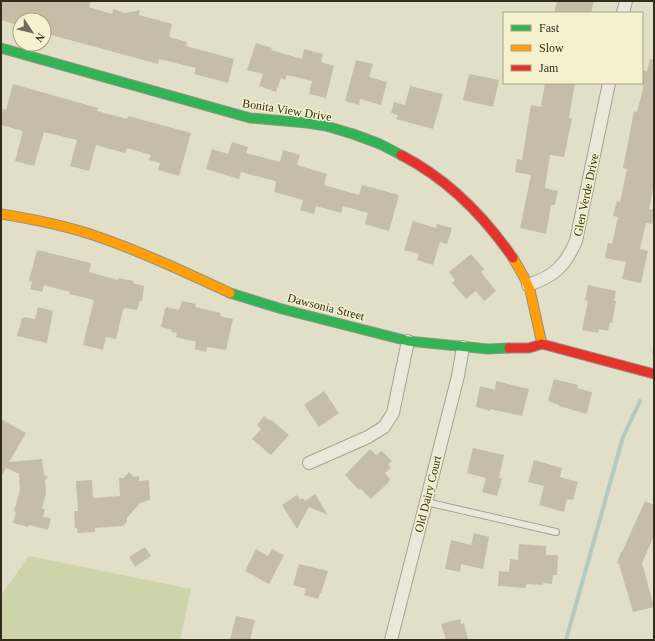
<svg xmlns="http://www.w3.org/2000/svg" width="655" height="641" viewBox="0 0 655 641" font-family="'Times New Roman',serif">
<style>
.green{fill:#cdd4aa}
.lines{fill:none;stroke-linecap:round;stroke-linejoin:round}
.stream{stroke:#b4c9bf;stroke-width:4}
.building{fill:#c6bda9}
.lane-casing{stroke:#a7a292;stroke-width:8}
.street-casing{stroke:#a7a292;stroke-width:14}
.fast-casing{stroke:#969282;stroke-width:11}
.slow-casing{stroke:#969282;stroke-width:11}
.jam-casing{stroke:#969282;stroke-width:11}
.lane{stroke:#eae8da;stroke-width:6}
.street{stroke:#eae8da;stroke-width:12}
.fast{stroke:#30b455;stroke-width:9}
.slow{stroke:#ff9f0a;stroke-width:9}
.jam{stroke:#e5322d;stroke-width:9}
.labels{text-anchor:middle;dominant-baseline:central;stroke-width:3;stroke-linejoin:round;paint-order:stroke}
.street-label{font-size:12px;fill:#342c1b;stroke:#f5f0cd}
</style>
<rect width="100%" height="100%" fill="#e2dfc8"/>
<polygon class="green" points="29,556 191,589 180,640 1,640 1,595"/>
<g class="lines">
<g class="stream">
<polyline points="654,353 654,352"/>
<polyline points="566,640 623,437 640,401"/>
</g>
</g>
<g class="building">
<polygon points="1,1 91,1 89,7 112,14 113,9 126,13 140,10 139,15 172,24 169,37 187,42 186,46 234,59 228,83 194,74 196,68 159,59 158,64 44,33 48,20 20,20 20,26 1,20"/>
<polygon points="557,1 594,1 591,13 554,13"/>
<polygon points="256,43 272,48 271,50 302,59 304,49 323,54 321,62 334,66 326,98 309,94 312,81 287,75 285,80 281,78 276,92 259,86 263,74 247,70"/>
<polygon points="650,59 654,60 654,184 649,209 654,210 654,215 652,224 646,223 640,249 648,251 641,283 622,279 626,262 605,258 608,243 612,244 618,217 613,216 617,201 620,202 627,169 623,168 634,111 637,112 644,85 642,85 642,70 647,71"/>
<polygon points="356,60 373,64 369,77 387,82 381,105 360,99 359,105 345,101"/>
<polygon points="469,74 499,80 493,107 463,100"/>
<polygon points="545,83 575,83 569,118 572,119 564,157 550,155 545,188 558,191 555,205 551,205 546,234 520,228 531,175 515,172 517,159 522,160 531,105 541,107"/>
<polygon points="13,84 98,108 97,111 127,119 128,116 191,133 179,176 158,170 160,163 149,160 151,155 127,148 125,153 96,145 89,171 70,166 77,140 44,132 34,166 15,161 23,131 1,125 1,108 6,110"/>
<polygon points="410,86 443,94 433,129 396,119 398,115 391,113 394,102 405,105"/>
<polygon points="232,142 248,147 246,153 280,162 283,150 300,155 297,165 327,174 324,185 359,195 362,185 399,195 389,231 365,224 368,213 343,206 341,213 316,206 314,214 300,210 303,200 274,192 276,183 275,181 241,172 239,179 206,169 212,149 228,154"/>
<polygon points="413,221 436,228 437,224 452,228 447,244 440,242 433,265 417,260 419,254 404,250"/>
<polygon points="37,250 91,263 89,272 118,280 118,278 134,281 133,283 144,286 142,301 140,301 137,310 125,308 123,310 116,339 106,337 103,350 83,345 94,300 69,294 70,292 44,285 42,292 30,289 32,282 29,281"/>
<polygon points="471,254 484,269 481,272 496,291 484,301 476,291 466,299 452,283 455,280 449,272"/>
<polygon points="588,285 616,291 614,301 616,301 612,323 610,323 608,331 599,329 598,333 582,330 588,301 585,300"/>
<polygon points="182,301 196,304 195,307 221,313 220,316 233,319 226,350 207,347 206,352 195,349 196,342 176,337 177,333 171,332 172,330 161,327 165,309 167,307 179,310"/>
<polygon points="38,307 53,311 47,343 17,336 22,318 24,318 24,317 35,319"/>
<polygon points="554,379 578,385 577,388 592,392 587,414 559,406 559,405 548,401"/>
<polygon points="496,381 529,389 522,416 490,409 490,411 476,407 480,386 495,390"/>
<polygon points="324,391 339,413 319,427 304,405"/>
<polygon points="264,416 269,420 270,419 289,435 271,455 252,439 261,429 257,425"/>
<polygon points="1,419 26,433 9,462 42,459 44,475 48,477 45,480 46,493 42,508 45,510 43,517 51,518 48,530 29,525 28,527 13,523 16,512 14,511 20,490 19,474 6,468 1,477"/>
<polygon points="473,448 504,455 499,478 502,478 497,496 482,492 486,478 467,473"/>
<polygon points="370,449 376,455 382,451 392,461 388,464 391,468 385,473 390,479 389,480 390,481 371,499 361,489 359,490 345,475"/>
<polygon points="534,460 562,468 560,477 578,482 573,500 567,499 564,512 539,505 544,486 528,482"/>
<polygon points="129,472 134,477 139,476 139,481 149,480 150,500 140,503 127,518 127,522 123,526 95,528 95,532 78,533 77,528 75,528 74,511 78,511 76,481 92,480 93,498 120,496 119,478 124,478"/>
<polygon points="315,494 328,515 309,507 297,529 282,505 297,495 300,500 303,498 305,501"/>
<polygon points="645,501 654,505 654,536 642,563 654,607 633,612 619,564 617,563 621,552 622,552"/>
<polygon points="474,533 489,537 483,569 461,564 460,572 445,569 451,540 471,545"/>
<polygon points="519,544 546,546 546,555 558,555 557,575 553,575 552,584 543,583 543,585 526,584 526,588 498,586 499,571 509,572 510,559 518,560"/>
<polygon points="145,547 151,556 135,567 129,557"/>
<polygon points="256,549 268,556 272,549 284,555 269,584 245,571"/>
<polygon points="299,564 328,571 321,593 320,593 318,599 304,595 306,589 293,585"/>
<polygon points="236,616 255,620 250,640 230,640"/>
<polygon points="460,619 461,624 464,623 468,640 446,640 441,624"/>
</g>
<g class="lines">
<defs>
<polyline id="lane" points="426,502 556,532"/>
<g id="street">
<polyline points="623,13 626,1"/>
<path d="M528,285C555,276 565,266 576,241L609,83"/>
<polyline points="309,463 368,437 384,427 393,413 408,341"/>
<polyline points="391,640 458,376 463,347"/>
</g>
<g id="fast">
<polyline points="1,48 250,118 307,123 326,126 353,134 380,144 401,155"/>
<polyline points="230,293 282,309 408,341 488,349 509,348"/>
</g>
<g id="slow">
<path d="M1,214C32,219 63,225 93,235C140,251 185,272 230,293"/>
<polyline points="513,258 524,277 530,290 542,344"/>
</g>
<g id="jam">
<path d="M401,155C446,178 484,216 513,258"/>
<polyline points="509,348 529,348 542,344 654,374"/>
</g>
</defs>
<use href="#lane" class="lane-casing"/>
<use href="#street" class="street-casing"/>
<use href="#fast" class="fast-casing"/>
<use href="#slow" class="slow-casing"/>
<use href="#jam" class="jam-casing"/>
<use href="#lane" class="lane"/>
<use href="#street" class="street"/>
<use href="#fast" class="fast"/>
<use href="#slow" class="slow"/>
<use href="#jam" class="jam"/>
</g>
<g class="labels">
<g class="street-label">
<text transform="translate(287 110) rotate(9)">Bonita View Drive</text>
<text transform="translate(586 195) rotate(-78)">Glen Verde Drive</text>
<text transform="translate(326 307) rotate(14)">Dawsonia Street</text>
<text transform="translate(428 494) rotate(-76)">Old Dairy Court</text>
</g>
</g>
<rect width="655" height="641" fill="none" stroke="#342c1b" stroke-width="4"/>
<rect x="503" y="12" width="140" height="72" fill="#f5f0cd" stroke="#a8a286"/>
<rect x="511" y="25" width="20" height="6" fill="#30b455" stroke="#a8a286"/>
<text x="539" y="32" font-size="12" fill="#342c1b">Fast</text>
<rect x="511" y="45" width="20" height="6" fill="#ff9f0a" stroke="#a8a286"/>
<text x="539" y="52" font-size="12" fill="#342c1b">Slow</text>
<rect x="511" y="65" width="20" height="6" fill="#e5322d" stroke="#a8a286"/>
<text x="539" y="72" font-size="12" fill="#342c1b">Jam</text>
<g transform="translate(32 32) rotate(125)"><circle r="19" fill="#f5f0cd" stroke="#a8a286"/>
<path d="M0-3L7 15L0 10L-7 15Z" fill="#716b58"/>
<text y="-6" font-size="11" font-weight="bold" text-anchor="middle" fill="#342c1b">N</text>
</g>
</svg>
